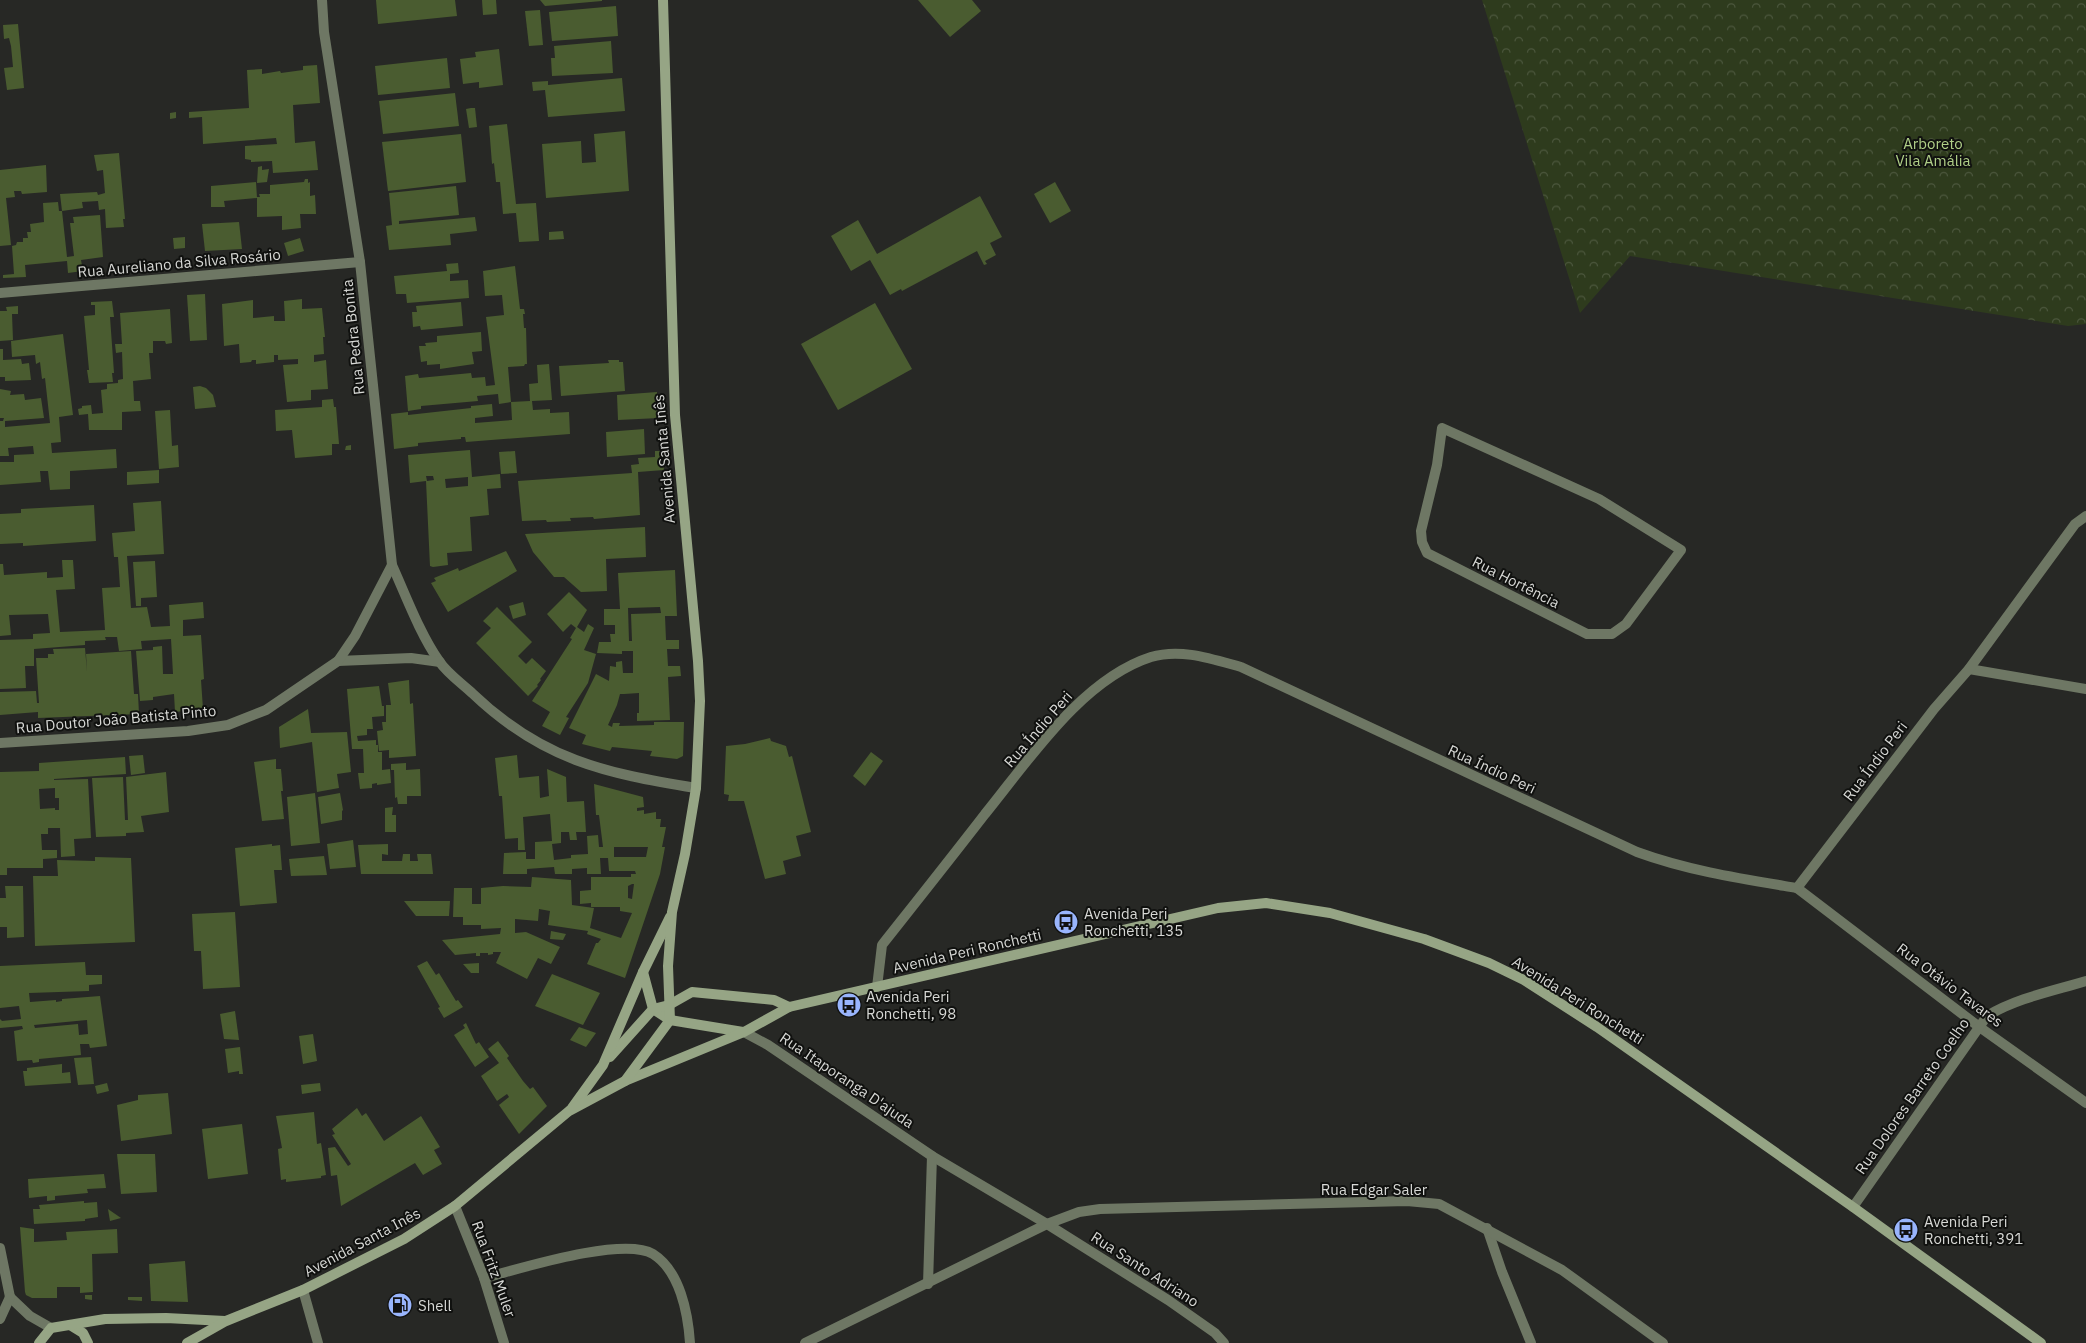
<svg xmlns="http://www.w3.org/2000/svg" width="2086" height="1343" viewBox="0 0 2086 1343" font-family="'IBM Plex Sans',sans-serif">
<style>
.park{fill:url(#park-crowns)}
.building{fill:#4a5c30;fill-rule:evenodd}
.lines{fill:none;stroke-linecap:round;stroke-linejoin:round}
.minor{stroke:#6e7764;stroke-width:10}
.tertiary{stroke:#6e7764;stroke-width:10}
.secondary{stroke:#96a585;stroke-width:10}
.labels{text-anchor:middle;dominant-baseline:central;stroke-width:4;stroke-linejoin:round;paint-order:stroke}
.park-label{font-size:15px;fill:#b0cf88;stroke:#10110f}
.street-label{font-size:15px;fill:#d7d8d5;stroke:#10110f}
.poi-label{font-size:15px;fill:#d7d8d5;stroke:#10110f;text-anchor:start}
</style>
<defs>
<pattern id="park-crowns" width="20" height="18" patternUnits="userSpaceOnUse" patternTransform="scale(1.25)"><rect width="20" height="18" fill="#2e3b1d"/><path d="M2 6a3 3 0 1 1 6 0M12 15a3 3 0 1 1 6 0" fill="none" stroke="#4c573d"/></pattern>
</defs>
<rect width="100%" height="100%" fill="#272825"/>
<polygon class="park" points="1482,0 2086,0 2086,324 2068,326 1630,256 1580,313"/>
<g class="building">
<polygon points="376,0 455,0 457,16 378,24"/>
<polygon points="482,0 496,0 497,14 483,15"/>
<polygon points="540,0 602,0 602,1 545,6"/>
<polygon points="918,0 972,0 981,11 950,37"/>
<polygon points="616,6 618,36 552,41 549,12"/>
<polygon points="540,10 543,45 529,46 525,11"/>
<polygon points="18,24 24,88 7,90 4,68 13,67 11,46 9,38 4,39 3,25"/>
<polygon points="611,41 613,73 552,76 551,58 555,58 554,46"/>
<polygon points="499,49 503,85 479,88 479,82 463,84 460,59 476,57 475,52"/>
<polygon points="447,58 450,88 378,95 375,66"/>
<polygon points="317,65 320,103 293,105 295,143 315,141 318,170 273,173 272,161 251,162 251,160 245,159 245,146 277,144 276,138 203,144 202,117 189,118 189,112 249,108 247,70 262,69 262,74 280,71 281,73 303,70 303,66"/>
<polygon points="622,78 625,111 548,117 545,90 533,91 532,82 548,81 548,85"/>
<polygon points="455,93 459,126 383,134 379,101"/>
<polygon points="471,108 475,108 477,127 469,128 466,109"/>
<polygon points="176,112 176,118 170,119 170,113"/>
<polygon points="507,124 516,204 536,203 539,241 519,242 516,213 503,214 500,182 496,182 494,163 492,164 489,126"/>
<polygon points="625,131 629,191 546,198 542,144 581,141 582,163 596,162 594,134"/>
<polygon points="461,134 466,182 388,191 382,142"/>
<polygon points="119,153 125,219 123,219 124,227 106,228 105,209 99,210 98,201 82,202 83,208 62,211 60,194 97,192 98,195 105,193 103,170 97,171 94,155"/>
<polygon points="46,165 47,192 22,194 21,191 14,191 15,197 6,198 11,245 0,246 0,170"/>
<polygon points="262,166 262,170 269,169 267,182 257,183 258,167"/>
<polygon points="305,179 308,179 308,183 310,182 310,196 315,195 316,214 300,214 301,228 282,230 282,216 257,217 257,197 260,197 259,194 270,194 270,185 304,182"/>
<polygon points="256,182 257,198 224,201 225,207 211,207 211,186"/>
<polygon points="1055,182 1071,211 1050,223 1034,194"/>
<polygon points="456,186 459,215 399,221 399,224 475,217 477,231 450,234 451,245 389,250 386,226 392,225 389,193"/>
<polygon points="980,196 1002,237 990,243 996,255 985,261 987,264 984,265 977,251 902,291 901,289 890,295 870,260 851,271 831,236 858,220 877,254"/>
<polygon points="58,202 59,211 62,211 67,257 74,256 70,223 74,223 73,217 100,215 103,257 81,260 83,271 68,273 67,261 25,265 26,277 3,278 3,275 14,274 12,246 16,245 17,242 23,242 23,238 28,238 27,232 31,232 30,224 44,222 43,203"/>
<polygon points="239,222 242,249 205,251 202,224"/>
<polygon points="563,231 564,239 549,240 549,232"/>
<polygon points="185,237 185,248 174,249 173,238"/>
<polygon points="300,238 304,251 288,256 284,243"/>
<polygon points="458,263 459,273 450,274 450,281 468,280 469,298 407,303 406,294 396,294 394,276 447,271 446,264"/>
<polygon points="515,266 520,309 524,309 525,314 523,314 524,328 526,328 527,364 525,364 524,366 508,367 511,402 499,404 498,394 477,396 478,401 421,406 421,409 408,411 405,376 418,374 419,378 471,373 472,378 485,377 486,386 495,385 486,317 504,315 502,295 485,296 483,271"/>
<polygon points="205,294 207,340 190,341 187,295"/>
<polygon points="302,299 302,309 322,308 325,337 323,337 324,354 314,355 314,362 326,360 328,389 311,390 311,400 287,402 283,365 298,364 298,359 278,360 278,355 274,355 274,362 256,364 256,360 252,360 251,362 240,363 239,344 224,346 222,304 253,300 253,318 274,316 274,321 285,321 284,301"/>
<polygon points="112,301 114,317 110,317 114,373 112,373 113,382 89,383 87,370 89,370 84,316 95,315 95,305 91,305 91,302"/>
<polygon points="461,302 463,326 421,330 420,326 413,327 412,312 417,312 416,306"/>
<polygon points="875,303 912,369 838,410 801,344"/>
<polygon points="18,306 18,314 12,314 13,340 0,341 0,311 7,311 6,307"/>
<polygon points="170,309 172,343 166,344 165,341 153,341 153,353 149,353 151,379 133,381 134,401 140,401 141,411 122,412 122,430 89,430 88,414 79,415 78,409 82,408 82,406 91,405 92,414 103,413 101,390 107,389 107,384 118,383 118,380 123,379 122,352 116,353 115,344 122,344 120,313"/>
<polygon points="481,332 482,351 472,352 474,364 440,369 440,364 427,365 427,361 421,362 419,346 426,346 425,343 437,342 437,336"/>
<polygon points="63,334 73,415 59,417 61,442 51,443 52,453 116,449 117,468 70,471 70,489 50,490 48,471 40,471 41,482 0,485 0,462 14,462 14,455 34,454 33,446 8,448 9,456 0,456 0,421 3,421 4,418 0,418 0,389 11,391 10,395 24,394 25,400 41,398 44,418 5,421 5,427 50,423 45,378 42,379 40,362 36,364 35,355 12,357 11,341"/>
<polygon points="0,349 3,349 3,360 21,359 22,364 29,363 31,380 5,381 5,377 0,377"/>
<polygon points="608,360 619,360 619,362 623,362 625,391 561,396 559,366 609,363"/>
<polygon points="549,364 552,400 532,401 533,410 550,409 550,413 569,412 570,434 466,442 465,437 461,437 461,439 418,443 418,446 394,449 391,414 408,412 408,415 471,408 471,406 492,404 493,416 475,418 475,423 512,420 511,402 530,401 529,384 538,383 537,365"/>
<polygon points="200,386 206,388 213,395 216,407 195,409 193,387"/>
<polygon points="657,392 659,418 618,420 617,395"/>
<polygon points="333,399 334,407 336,407 339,444 332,444 332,455 295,458 292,430 276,431 275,410 322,407 322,400"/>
<polygon points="170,410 172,446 178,445 179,467 159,469 155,411"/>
<polygon points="644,429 645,454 607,457 606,432"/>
<polygon points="351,445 351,450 345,450 346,446"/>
<path d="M470,450L472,477L500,474L501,488L487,489L489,515L470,517L472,551L447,553L448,565L433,567L430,566L426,481L410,483L408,455ZM426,476H433L434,480L427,481ZM468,477V486L446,488L445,479Z"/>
<polygon points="515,451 517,473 501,474 499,452"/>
<polygon points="655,451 662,451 664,470 638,472 640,515 594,519 593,517 570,518 571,521 547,522 546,520 522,521 518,481 632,473 631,465 639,464 638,458 655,457"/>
<polygon points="159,470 159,483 127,485 127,472"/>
<polygon points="161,501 164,554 127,556 131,608 147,607 151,627 170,626 169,605 203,602 204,618 183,620 183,636 201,635 204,679 201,680 203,709 175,712 174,694 153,697 153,700 140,701 136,651 153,650 153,647 162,646 163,674 173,674 171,639 141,641 142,649 119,651 117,637 105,637 106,640 85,641 85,645 34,649 34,666 25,666 26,688 0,689 0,640 33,639 33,634 50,633 48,614 9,615 11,635 0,636 0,564 3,564 4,575 47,572 47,578 63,577 62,560 73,560 75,589 56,590 60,632 105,630 102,588 120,587 118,557 114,557 112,533 135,531 133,503"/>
<polygon points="94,505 96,541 23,546 23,543 0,544 0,514 21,513 21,509"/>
<polygon points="645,527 646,557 606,559 607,591 581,592 564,577 554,577 533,552 525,534"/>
<polygon points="506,551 517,571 448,612 431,583 436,581 434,578 458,568 459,571"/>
<polygon points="155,561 157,597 141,598 141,606 136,606 133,562"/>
<path d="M675,570L677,616H665L666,640H679V649H667L668,666H680L681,676L668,677L670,720L637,721V713H639V693L624,694H620L617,705L608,725L612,727L613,723H620L619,726L654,725V722H684L683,756L677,759L650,756L652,751L612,747L610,751L582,744L586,735L569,728L596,674L609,681L610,666L616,667V662L622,661L623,673H633V651H622V654L597,653L599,642H611L610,634H615V625H604V609H620L618,573ZM660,607L661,613L631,614L632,641H629L628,608Z"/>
<polygon points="569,592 587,610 577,627 584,632 588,624 594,628 584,650 596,654 588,683 566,717 569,718 560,735 542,726 550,712 532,701 572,639 570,638 576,628 571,624 563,632 547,614"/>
<polygon points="523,602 526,615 513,619 509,606"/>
<polygon points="497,607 532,642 518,656 526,664 532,658 546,671 540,679 541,680 537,685 538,686 528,696 476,643 491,628 483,621"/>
<polygon points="85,648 87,672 86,654 131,651 134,694 138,694 139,714 38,718 38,712 0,715 0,692 36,691 37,703 39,703 36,658 48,658 48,654 54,654 53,649"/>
<polygon points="409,680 410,704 413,703 416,756 389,758 389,750 379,751 377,731 383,730 382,722 386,722 386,705 391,705 388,683"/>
<polygon points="379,686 382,706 384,706 384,716 372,717 373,729 367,729 367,735 357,736 358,741 376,740 376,745 378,745 378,752 382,752 382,770 390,769 391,783 377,785 377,783 372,784 372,788 360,789 358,773 364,773 363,749 352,749 347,689"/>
<polygon points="308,709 311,733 347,732 351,772 337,774 339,788 317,792 312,742 280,748 279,727"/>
<polygon points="770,738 771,741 786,746 789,757 792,756 811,832 796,836 801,856 783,861 786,874 765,879 744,801 728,801 729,795 724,794 726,746 745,744"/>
<polygon points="871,752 883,761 865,786 853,776"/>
<polygon points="143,755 145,773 131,775 129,756"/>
<path d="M517,755L519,778L539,776L540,798L549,796L547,769L566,777L567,802L584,801L586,832H576L577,840H570L569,832H561V843L552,844L554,860L571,858V855L588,854L587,836L598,835L599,847H603L599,815H596L594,784L643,797L644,807L637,808V811L644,810V814L656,812V819H661L660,827H666L662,847H665L660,874L625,978L587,964L596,943H598L601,939L587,934L588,931L548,925L550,911L539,909L538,921L515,919V933L526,932L560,947L551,964L538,958L527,979L496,963L501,952H493V954L488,955V953H480V956H476V953L455,955L442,940L500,934L501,928L481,929V925H463V917H453L454,888H472V904H481V888L503,886L531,887L532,877L571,880L572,905L594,908L590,928L621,938L632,913L620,911V907H591V903L580,904V891L591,890V877H631V874H636L635,871H609L608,858H600L601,874H587V868L572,869V874H555L554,867L527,869V874H503L504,853L526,852V859H535V842L552,841L550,814L523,817L525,850H518V838L505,839L502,796H499L495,758ZM614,847H648L646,857H614ZM632,884H634L632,899L628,898V886Z"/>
<path d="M125,757L126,774L54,779V780L88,779L91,838L74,839L75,856L61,857L60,828H48V834H41L42,850H57V858L43,859V868H7V875H0V772L39,771V763ZM55,788V798H59V810H55V808L40,809L39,789Z"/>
<polygon points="276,759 276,769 281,769 283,791 281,791 284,819 262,821 254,762"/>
<polygon points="406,763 406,770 420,769 421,796 407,796 407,804 398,804 397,797 395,798 394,770 391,770 391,764"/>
<polygon points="166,772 169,812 141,816 144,832 126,833 126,836 96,837 92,778 123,777 125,820 128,820 126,777"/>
<polygon points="315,793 320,843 291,846 287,797"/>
<polygon points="340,793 343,810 342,811 342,820 321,824 318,797"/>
<polygon points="393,807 392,815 396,815 396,832 385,832 385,808"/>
<polygon points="353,840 356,867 330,869 327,844"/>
<polygon points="272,844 272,846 280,845 282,870 274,870 277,903 240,906 235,848"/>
<polygon points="388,844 388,855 382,854 382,861 402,861 403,854 410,854 410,861 418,861 417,854 431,854 433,874 361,874 358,845"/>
<polygon points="324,856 327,875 291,876 289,859"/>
<polygon points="95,857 131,858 135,942 35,946 33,876 58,876 57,860 95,861"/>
<polygon points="5,886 23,886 24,937 7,938 7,927 0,927 0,898 6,898"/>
<polygon points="404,901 450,901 449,916 416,916"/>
<polygon points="235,912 240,987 203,989 201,951 194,951 192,914"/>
<polygon points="551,931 566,934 563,940 550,939"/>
<polygon points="427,961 436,975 439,973 456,1001 458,1000 463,1007 444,1018 438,1008 440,1007 417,966"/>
<path d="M85,962L86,975H102V984L89,985V991L29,993L30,1002L56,1000V1002L62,1001V999L100,996L107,1046L90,1048L89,1044H80L81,1055L39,1059V1062L33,1063L32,1060L17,1061L14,1031L23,1029L22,1026L0,1028V1019L2,1021L21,1019L19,1006L0,1008V966ZM87,1020L88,1034L79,1035L78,1024L35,1028L34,1025Z"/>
<polygon points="479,963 479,973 471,973 463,964"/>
<polygon points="552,974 600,993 583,1025 535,1006"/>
<polygon points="235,1011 239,1040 224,1039 220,1014"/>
<polygon points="466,1023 476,1044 479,1042 489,1057 475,1067 454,1035 465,1028 463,1025"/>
<polygon points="579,1027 596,1033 586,1047 570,1040"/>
<polygon points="313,1034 317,1061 303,1064 299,1036"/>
<polygon points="498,1041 509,1056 507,1058 523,1081 530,1089 533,1087 547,1106 519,1134 499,1105 509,1097 507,1094 497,1101 481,1076 499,1063 488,1049"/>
<polygon points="240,1047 243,1074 239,1074 239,1071 228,1073 225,1049"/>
<polygon points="91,1057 94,1084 78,1085 74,1058"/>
<polygon points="62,1064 62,1073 70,1072 71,1083 25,1086 23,1071 27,1071 27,1068"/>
<polygon points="107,1083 109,1091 97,1094 95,1086"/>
<polygon points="320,1083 321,1091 302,1094 301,1085"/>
<polygon points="168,1093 172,1134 121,1141 117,1105 138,1100 138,1095"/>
<polygon points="357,1108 362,1116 366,1113 384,1141 421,1116 440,1147 434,1150 442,1164 423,1175 415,1163 341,1206 337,1175 331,1176 328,1148 335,1147 348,1166 351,1164 332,1135 335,1134 332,1129"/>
<polygon points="314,1112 317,1144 321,1143 326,1175 321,1176 321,1178 286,1182 286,1179 281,1180 278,1149 282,1148 276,1116"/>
<polygon points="242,1124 248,1174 208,1179 202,1129"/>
<polygon points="117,1154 155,1154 157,1192 121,1194"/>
<polygon points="104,1174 106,1188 87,1189 88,1193 55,1196 55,1200 47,1201 47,1196 29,1198 28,1179"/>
<polygon points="84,1201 84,1203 97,1202 98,1217 85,1219 85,1221 34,1224 33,1209 40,1209 39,1205"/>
<polygon points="108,1209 121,1218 110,1221"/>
<polygon points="20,1227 34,1229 34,1242 67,1240 66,1232 117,1229 118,1253 92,1254 93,1292 80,1293 80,1287 57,1287 57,1298 32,1298 26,1295 25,1292"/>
<polygon points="185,1261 188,1302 151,1301 149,1264"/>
<polygon points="85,1295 92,1295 92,1300 85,1299"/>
<polygon points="128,1297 142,1297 142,1301 128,1300"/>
</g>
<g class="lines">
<g class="minor">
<path d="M322,0L324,32L360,262L392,565C406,596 420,634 439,661C447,673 461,683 472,693C542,760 604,773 696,788"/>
<polyline points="0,293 360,262"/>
<polygon points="1442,428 1599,499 1681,550 1626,624 1612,634 1587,634 1427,553 1422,542 1421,531 1437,465"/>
<polyline points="338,661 411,658 440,662"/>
<polyline points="1969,669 2086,689"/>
<polyline points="0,743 188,731 228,725 266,710 338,661 355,636 392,565"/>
<polyline points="1797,888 1978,1026 2086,1103"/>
<path d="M877,987L882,945C916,902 951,858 985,814C1029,760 1082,679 1151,657C1181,648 1212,659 1241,667L1637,852C1689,871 1743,879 1797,888L1934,709L1969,669L2075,524L2086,516"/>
<polyline points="744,1032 768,1045 932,1156 1047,1224 1168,1300 1215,1333 1224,1343"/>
<polyline points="455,1206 484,1278 504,1343"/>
<path d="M1853,1207L1987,1016C2017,998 2053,991 2086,981"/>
<polyline points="1487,1228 1502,1272 1531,1343"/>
<path d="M484,1278C519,1269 623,1236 653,1254C680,1271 688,1313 690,1343"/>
<polyline points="928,1284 932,1156"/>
<polyline points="303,1290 318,1343"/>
<polyline points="805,1343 1047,1224 1079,1212 1100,1209 1407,1201 1439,1204 1562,1270 1663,1343"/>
</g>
<g class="tertiary">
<polyline points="0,1248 10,1297"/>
<polyline points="10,1297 30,1316 51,1328"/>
<polyline points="0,1319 10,1297"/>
</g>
<g class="secondary">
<polyline points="643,972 653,1009 670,1020 743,1032"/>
<polyline points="610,1057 653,1009 669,1005 692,992 774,1000 789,1007"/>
<polyline points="625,1081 744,1032 789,1007 1218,908 1266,903 1330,913 1424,939 1489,963 1524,980 1597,1027 1853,1207 2041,1343"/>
<polyline points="572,1108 603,1065 643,972 670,917"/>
<polyline points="70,1325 83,1333 88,1343"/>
<polyline points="39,1343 51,1328 105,1319 166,1318 225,1321"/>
<polyline points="187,1343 226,1321 303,1290 404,1239 455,1206 569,1111 625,1081 670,1020 668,966 672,912 685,854 696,788 700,701 698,661 675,415 663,0"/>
</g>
</g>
<defs>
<symbol id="bus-disc" viewBox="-11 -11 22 22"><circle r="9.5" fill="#99b5fd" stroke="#10110f"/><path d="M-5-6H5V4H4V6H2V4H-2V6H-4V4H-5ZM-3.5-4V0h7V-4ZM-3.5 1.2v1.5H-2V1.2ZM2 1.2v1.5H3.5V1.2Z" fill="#111"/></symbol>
<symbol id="fuel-disc" viewBox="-11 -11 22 22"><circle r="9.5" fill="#99b5fd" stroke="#10110f"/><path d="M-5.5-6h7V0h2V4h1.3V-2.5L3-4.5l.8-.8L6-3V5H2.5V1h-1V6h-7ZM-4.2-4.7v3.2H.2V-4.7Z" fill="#111"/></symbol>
</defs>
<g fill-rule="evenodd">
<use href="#bus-disc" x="1052" y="908" width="28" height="28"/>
<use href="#bus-disc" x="835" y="991" width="28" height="28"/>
<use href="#bus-disc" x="1892" y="1216" width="28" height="28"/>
<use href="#fuel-disc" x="386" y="1291" width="28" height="28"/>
</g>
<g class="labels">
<g class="park-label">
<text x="1933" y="143">Arboreto<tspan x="1933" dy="17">Vila Amália</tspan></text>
</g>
<g class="street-label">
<text transform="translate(179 263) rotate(-5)">Rua Aureliano da Silva Rosário</text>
<text transform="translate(353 337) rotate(-96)">Rua Pedra Bonita</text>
<text transform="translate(664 459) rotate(-95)">Avenida Santa Inês</text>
<text transform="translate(1516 582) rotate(27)">Rua Hortência</text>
<text transform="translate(116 719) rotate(-5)">Rua Doutor João Batista Pinto</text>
<text transform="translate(1038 729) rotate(-49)">Rua Índio Peri</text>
<text transform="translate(1875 761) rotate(-53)">Rua Índio Peri</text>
<text transform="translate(1492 769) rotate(25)">Rua Índio Peri</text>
<text transform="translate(967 951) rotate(-13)">Avenida Peri Ronchetti</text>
<text transform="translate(1950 985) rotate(37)">Rua Otávio Tavares</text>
<text transform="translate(1578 1000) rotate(32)">Avenida Peri Ronchetti</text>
<text transform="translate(847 1080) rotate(34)">Rua Itaporanga D'ajuda</text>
<text transform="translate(1912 1096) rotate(-55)">Rua Dolores Barreto Coelho</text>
<text x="1374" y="1189">Rua Edgar Saler</text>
<text transform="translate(362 1242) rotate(-28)">Avenida Santa Inês</text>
<text transform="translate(494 1269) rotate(70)">Rua Fritz Muler</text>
<text transform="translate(1145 1269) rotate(33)">Rua Santo Adriano</text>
</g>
<g class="poi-label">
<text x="1084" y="913">Avenida Peri<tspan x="1084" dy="17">Ronchetti, 135</tspan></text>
<text x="866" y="996">Avenida Peri<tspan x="866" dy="17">Ronchetti, 98</tspan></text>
<text x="1924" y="1221">Avenida Peri<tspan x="1924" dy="17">Ronchetti, 391</tspan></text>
<text x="418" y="1305">Shell</text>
</g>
</g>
</svg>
